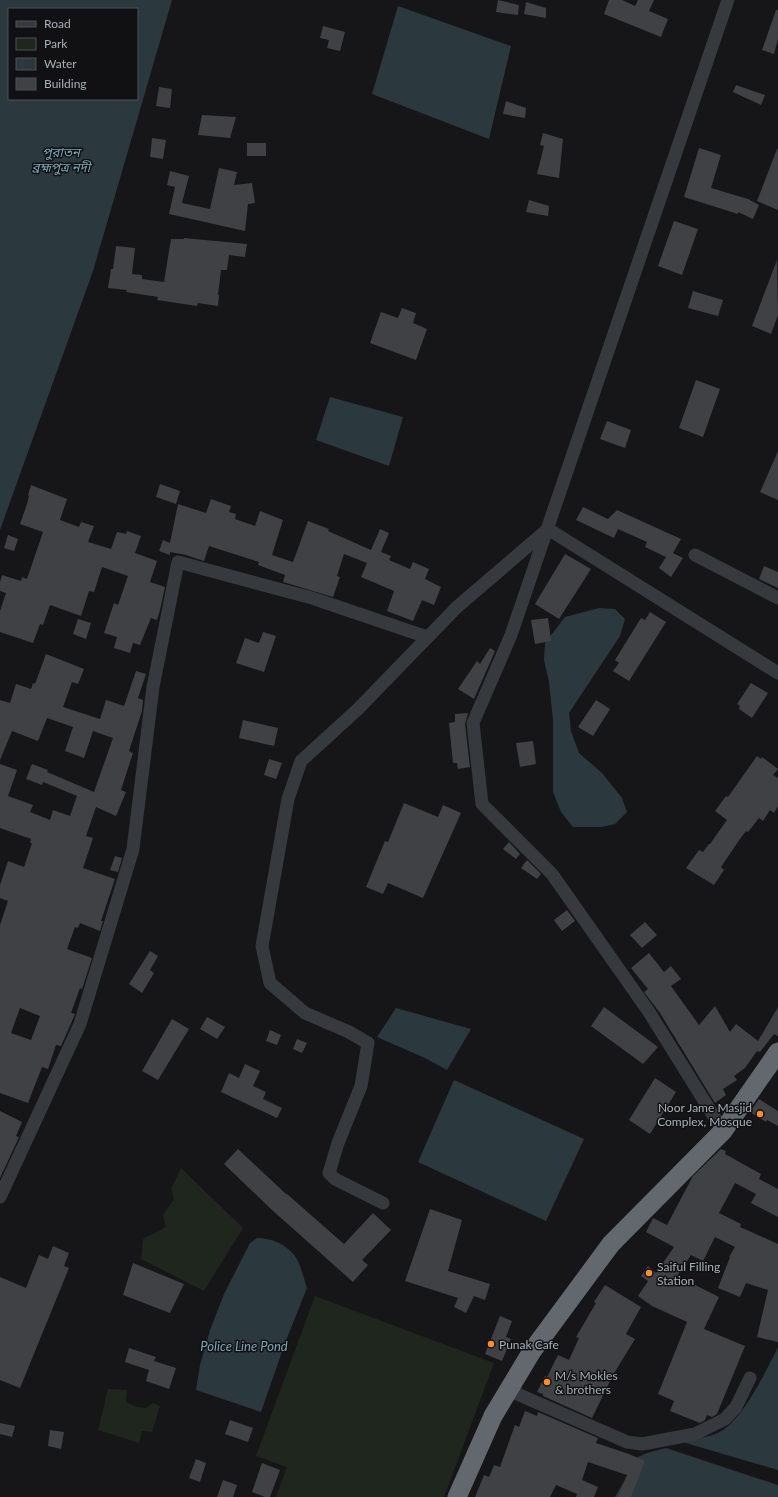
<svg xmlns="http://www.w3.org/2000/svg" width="778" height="1497" viewBox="0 0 778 1497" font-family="Lato,'Noto Sans Bengali',sans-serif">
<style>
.green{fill:#1e261d}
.water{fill:#2b383d;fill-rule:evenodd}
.building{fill:#404145;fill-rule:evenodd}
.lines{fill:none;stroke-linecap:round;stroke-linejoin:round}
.minor{stroke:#36393d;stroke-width:13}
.highway{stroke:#62686e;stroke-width:19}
.poi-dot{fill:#fc8f2a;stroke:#111113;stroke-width:1.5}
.labels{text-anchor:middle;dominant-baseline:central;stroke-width:3;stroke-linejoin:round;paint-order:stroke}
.poi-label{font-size:12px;fill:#a7b0b9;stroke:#111113;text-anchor:start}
.water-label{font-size:13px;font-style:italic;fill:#7ca5b6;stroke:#111113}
</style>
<rect width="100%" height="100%" fill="#161618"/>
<g class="green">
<polygon points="181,1168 243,1228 204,1291 141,1259 143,1239 166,1227 163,1215 174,1199 171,1189"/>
<polygon points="315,1296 494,1363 444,1497 276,1497 287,1467 256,1456"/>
<polygon points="108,1389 127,1390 126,1402 137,1407 146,1408 153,1403 160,1406 152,1432 142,1431 139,1443 98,1430"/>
</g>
<g class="water">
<path d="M0,0H172L93,271L0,530ZM9,9H137V99H9Z"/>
<polygon points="398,6 511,46 489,139 372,94"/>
<polygon points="330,397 403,417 389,466 316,440"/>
<polygon points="599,608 615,609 625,619 620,636 569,713 571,731 579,753 602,773 622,798 627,812 615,824 602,827 573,827 561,812 553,792 553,720 549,682 544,660 545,643 565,617"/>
<polygon points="396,1008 471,1029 447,1070 425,1058 377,1037"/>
<polygon points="454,1080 584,1139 546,1221 418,1162"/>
<path d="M257,1238C271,1238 286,1244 295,1256C300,1263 304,1279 307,1288L285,1343L261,1412L196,1390L200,1365L210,1330L224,1294L250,1243Z"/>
<path d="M778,1347V1470L679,1441C691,1439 706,1438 718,1433C742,1422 766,1371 778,1347Z"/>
<polygon points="666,1448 778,1485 778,1497 615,1497 638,1457 647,1453"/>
</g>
<g class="building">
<polygon points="498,0 519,5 518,15 496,12"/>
<polygon points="609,0 622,0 635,6 638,0 654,0 649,11 668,19 661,37 604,14"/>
<polygon points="526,2 546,8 546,18 524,14"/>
<polygon points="776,10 778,10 778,39 774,54 762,50"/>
<polygon points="323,26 345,32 340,51 327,48 329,40 320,38"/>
<polygon points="736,85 765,95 761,105 733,92"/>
<polygon points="159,87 172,89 170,108 156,106"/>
<polygon points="506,101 526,108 525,118 503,114"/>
<polygon points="202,115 236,117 230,138 198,135"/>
<polygon points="543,133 563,139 559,178 537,174 544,146 540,145"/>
<polygon points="152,138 166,140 163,159 150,157"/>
<rect x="247" y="143" width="19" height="13"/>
<polygon points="699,148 721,155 711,188 748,199 759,205 753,219 738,212 738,214 684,197"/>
<polygon points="777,149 778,149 778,210 757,201"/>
<polygon points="219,168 237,172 234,185 252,183 255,203 248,204 245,231 169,214 175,187 167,185 170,171 189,176 182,203 210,209"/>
<polygon points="529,200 549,206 548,216 526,212"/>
<polygon points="674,221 698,229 682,275 658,266"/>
<polygon points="184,238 247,244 245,257 229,255 227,270 221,270 218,295 219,295 218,306 198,303 197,306 157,300 158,297 126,292 127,290 108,288 111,269 113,269 116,246 135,248 132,274 142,275 142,279 164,282 171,239 184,239"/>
<polygon points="777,260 778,315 771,334 752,326"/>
<polygon points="693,291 723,300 718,316 688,308"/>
<polygon points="402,308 416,313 413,323 427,329 416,360 370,343 381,312 398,318"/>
<polygon points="696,380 720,389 703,437 679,428"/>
<polygon points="607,421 631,430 625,448 600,439"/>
<polygon points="778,451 778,500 760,492"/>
<polygon points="160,484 180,491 176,504 156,497"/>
<polygon points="31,485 67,499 60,520 79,527 81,522 94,526 88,542 111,549 117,532 126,534 127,531 141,536 135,553 157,561 150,582 165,587 160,610 157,620 151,618 140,645 133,643 130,653 114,648 117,637 104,633 114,603 118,605 128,576 102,567 94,592 89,591 81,616 50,605 43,625 40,624 33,643 0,632 0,611 6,593 0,591 0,582 2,575 21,581 22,577 27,579 43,532 20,524 27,504 29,496 28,495"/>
<polygon points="211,499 231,506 229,512 236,514 235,519 255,526 260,511 283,520 272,555 293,562 308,521 329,529 328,531 371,550 380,529 389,533 381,552 391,556 389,560 410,569 413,562 429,569 425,579 441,587 434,605 422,600 413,621 387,611 394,591 361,577 367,563 344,554 337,576 340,577 333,597 283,582 285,575 258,565 259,562 209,546 204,561 186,555 170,552 170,555 159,551 163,540 170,543 178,504 206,513"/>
<polygon points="583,507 608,519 617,510 681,539 673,553 683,558 671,577 659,568 666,557 645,547 647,542 618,529 614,538 576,520"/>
<polygon points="8,535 18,539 14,551 4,548"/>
<polygon points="565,554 591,569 559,619 535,604"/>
<polygon points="764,566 778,572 778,588 759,579"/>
<polygon points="650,612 666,622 629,681 613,671 619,663 615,660 641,618 645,620"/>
<polygon points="548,618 551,641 535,644 531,620"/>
<polygon points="78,619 91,623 86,639 73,634"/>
<polygon points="263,632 276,636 264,672 236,663 245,638 259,643"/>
<polygon points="490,648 495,651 474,699 458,689 477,661 480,664"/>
<path d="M46,654L84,669L78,684L72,682L63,707L100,719L106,700L124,706L136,671L146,674L138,698L143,700L142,711L129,751L133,753L121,790L126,792L116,816L96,807L86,836L93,838L83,868L115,879L101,921H103L100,931L80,923L78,928L75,927L67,949L92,958L82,989L80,988L71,1013L75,1014L72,1021L61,1046L56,1045L48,1069L42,1067L28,1103L0,1093V925L8,901L0,898V885L8,861L24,867L32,843H30L31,839L0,828V764L17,770L8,796L33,805L30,812L50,820L53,810L70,816L77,796L43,782L42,785L26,779L32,764L48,770L47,772L94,792L113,738L93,731L84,758L65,751L73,727L47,718L38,741L12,731L0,760V700L10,703L16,684L31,689L33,683L35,684ZM20,1008L40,1016L31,1040L11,1033Z"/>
<polygon points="751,683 768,693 752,718 739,709 740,706 737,704"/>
<polygon points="596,700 610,709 593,736 578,727"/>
<polygon points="468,713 465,724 470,767 458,769 457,763 453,763 449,723 455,722 455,714"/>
<polygon points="243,720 278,728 274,746 239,738"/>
<polygon points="533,741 536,764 520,767 516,743"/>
<polygon points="757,756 761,759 762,757 778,769 773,775 778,778 778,806 774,813 770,810 763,821 759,818 748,832 746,831 740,839 721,867 724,870 714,885 686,868 699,850 703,852 709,844 710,844 727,820 715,811 726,796 728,797"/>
<polygon points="269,759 282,763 276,779 264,775"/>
<polygon points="404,803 438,817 443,805 461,813 423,898 388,883 383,894 366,887 385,841 388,842"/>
<polygon points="509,842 520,854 516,859 503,849"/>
<polygon points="115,856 122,858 118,872 110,870"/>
<polygon points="527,860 541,874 537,879 521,868"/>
<polygon points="567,910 575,921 562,931 554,920"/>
<polygon points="645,922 657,935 642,948 630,935"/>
<polygon points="150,951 158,956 150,970 154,973 142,993 129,984"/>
<polygon points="649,953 664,972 671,966 681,979 671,986 699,1025 715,1006 730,1032 736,1024 758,1041 778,1007 778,1036 774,1034 760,1052 757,1051 745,1068 734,1076 737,1080 723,1089 726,1095 715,1103 660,1013 644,992 648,989 631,968"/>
<polygon points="604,1007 658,1047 643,1064 591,1026"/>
<polygon points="207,1017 225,1027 217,1039 200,1029"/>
<polygon points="172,1019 189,1029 158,1080 142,1071"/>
<polygon points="270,1030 281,1035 277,1045 266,1041"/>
<polygon points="297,1039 307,1043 302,1053 293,1049"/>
<polygon points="245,1064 260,1071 253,1086 266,1092 263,1099 282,1108 277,1118 221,1092 229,1073 239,1078"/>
<polygon points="655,1078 676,1092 650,1134 629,1120"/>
<polygon points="759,1099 778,1111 778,1126 767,1120 766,1122 750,1112"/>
<polygon points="0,1111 22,1122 16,1136 19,1137 0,1178"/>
<polygon points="238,1149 286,1194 287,1194 344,1244 373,1213 391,1230 362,1260 368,1265 353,1282 272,1210 224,1164"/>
<polygon points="721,1149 726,1151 725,1154 761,1174 759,1179 778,1189 778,1217 751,1203 756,1194 735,1183 719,1213 741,1224 740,1227 778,1244 778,1342 757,1337 768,1290 746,1283 740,1297 718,1288 730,1257 729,1257 735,1247 715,1237 703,1261 691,1255 677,1276 719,1297 704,1329 745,1346 717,1414 712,1417 707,1415 705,1420 700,1423 670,1411 674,1401 658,1394 687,1322 652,1306 638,1296 648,1281 641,1276 648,1266 656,1273 674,1247 646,1232 653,1218 667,1225 693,1176"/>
<polygon points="430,1209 462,1220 448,1271 490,1284 485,1300 474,1296 466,1313 454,1307 458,1298 405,1281"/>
<polygon points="53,1246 69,1253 64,1266 69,1268 20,1388 0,1380 0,1277 26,1288 39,1255 48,1259"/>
<polygon points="133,1263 184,1284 170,1313 123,1295"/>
<polygon points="605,1285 641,1307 626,1334 635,1339 613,1375 592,1418 543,1396 543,1394 537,1392 545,1376 547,1377 558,1355 569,1360 579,1338 576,1337 596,1303 594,1302"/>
<polygon points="500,1316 512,1321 506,1337 511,1339 502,1361 485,1354"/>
<polygon points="129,1348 156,1357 154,1361 176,1368 169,1389 146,1381 149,1370 125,1362"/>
<polygon points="525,1411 537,1416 538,1412 598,1438 596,1443 629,1454 645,1461 631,1497 618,1497 627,1475 588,1462 582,1480 598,1487 594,1497 576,1497 577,1494 556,1485 550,1497 475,1497 484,1475 489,1477 494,1465 500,1467 515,1425 519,1427"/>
<polygon points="230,1420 253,1428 248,1442 225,1434"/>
<polygon points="0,1423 15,1426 12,1437 0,1434"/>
<polygon points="50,1430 64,1432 61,1449 48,1446"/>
<polygon points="196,1459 206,1463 200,1482 189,1478"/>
<polygon points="262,1463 280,1470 270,1497 265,1497 252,1492"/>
<polygon points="223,1480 237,1485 233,1497 217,1497"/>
</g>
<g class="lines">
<g class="minor">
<polyline points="695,555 778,598"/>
<polyline points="723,1131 649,1012 552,874 482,804 473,723 511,635 728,0"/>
<polyline points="0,1197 80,1024 133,849 153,687 178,562 312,598 427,637"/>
<polyline points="383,1203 335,1179 329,1173 338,1143 361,1086 368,1043 349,1032 305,1013 270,983 262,946 288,799 301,761 358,709 457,607 548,529 778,673"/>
<polyline points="508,1390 627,1442 642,1444 695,1434 725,1419 736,1407 750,1378"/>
</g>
<polyline class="highway" points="457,1497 493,1416 532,1351 611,1244 723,1131 778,1052"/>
</g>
<g class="poi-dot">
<circle cx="760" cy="1114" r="4"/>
<circle cx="649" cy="1273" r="4"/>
<circle cx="491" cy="1344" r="4"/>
<circle cx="547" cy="1382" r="4"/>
</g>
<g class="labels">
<g class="poi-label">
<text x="752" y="1107" text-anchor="end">Noor Jame Masjid<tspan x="752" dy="14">Complex, Mosque</tspan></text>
<text x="657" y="1266">Saiful Filling<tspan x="657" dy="14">Station</tspan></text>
<text x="499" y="1344">Punak Cafe</text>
<text x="555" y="1375">M/s Mokles<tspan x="555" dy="14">&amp; brothers</tspan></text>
</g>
<g class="water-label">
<text x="61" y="152">পুরাতন<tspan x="61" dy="15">ব্রহ্মপুত্র নদী</tspan></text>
<text x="244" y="1346">Police Line Pond</text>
</g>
</g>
<rect x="8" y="8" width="130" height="92" fill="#111113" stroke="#4d5155"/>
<rect x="16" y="21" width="20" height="6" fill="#36393d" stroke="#4d5155"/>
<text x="44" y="28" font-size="12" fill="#a7b0b9">Road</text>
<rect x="16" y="38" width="20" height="12" fill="#1e261d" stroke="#4d5155"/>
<text x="44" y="48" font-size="12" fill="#a7b0b9">Park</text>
<rect x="16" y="58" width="20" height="12" fill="#2b383d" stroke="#4d5155"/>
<text x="44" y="68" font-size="12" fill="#a7b0b9">Water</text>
<rect x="16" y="78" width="20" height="12" fill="#404145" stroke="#4d5155"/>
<text x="44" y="88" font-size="12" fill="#a7b0b9">Building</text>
</svg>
